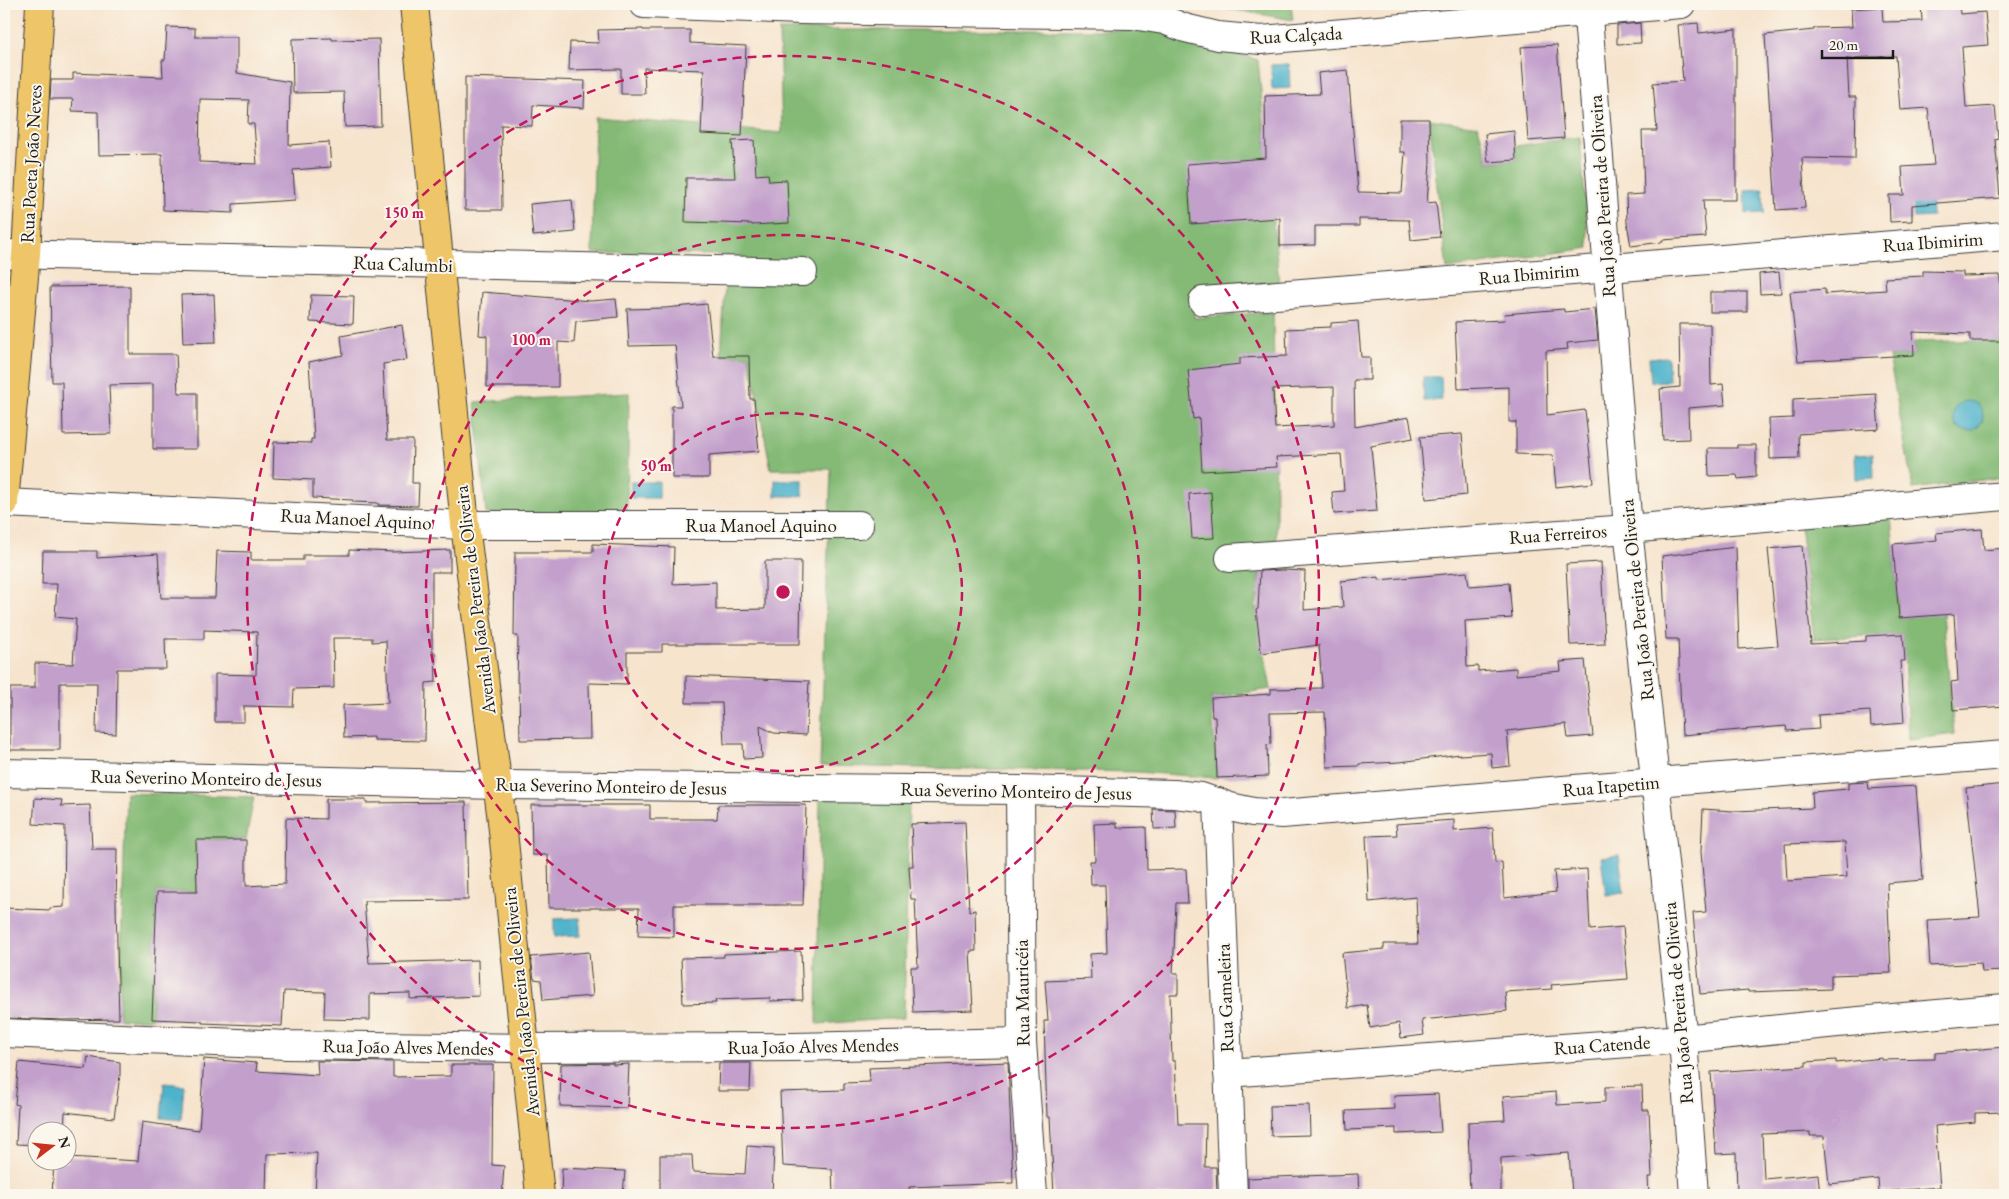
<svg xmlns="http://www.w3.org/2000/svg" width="2009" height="1199" viewBox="0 0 2009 1199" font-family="'EB Garamond',serif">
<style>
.forest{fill:#84ba76;stroke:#506b49}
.water{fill:#4db2cb;stroke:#346774}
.building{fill:#c3a0cc;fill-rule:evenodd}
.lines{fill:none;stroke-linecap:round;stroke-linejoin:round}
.minor-casing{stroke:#3d3a37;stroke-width:30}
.major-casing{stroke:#3d3a37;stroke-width:30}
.minor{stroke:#fff;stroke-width:28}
.major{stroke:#eec569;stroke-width:28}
.ring{fill:none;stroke:#c2185b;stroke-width:2.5;stroke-dasharray:9 6}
.labels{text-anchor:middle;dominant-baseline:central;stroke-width:4;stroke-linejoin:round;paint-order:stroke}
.street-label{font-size:19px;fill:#1c1c1c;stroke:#fbf7ec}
.centre{fill:#c2185b;stroke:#fbf7ec;stroke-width:2.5}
.ring-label{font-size:15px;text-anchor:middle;font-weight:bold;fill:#c2185b;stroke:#fbf7ec;stroke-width:4;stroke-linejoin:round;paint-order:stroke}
</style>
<rect width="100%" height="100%" fill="#fbf7ec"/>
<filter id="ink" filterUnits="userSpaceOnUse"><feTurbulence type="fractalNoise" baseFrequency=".02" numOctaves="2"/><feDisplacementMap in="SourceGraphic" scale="10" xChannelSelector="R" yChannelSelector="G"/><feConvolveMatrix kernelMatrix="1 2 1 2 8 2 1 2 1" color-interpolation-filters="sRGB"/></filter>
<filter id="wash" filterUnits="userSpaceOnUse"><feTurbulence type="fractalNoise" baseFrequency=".0096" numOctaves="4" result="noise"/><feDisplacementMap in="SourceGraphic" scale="20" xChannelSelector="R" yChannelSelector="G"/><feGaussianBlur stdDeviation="1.12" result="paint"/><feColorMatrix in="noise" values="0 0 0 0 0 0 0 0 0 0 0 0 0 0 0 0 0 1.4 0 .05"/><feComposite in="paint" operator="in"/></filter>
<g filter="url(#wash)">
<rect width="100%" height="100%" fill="#f6e4cd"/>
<g class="forest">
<polygon points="1201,4 1291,4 1293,20"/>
<polygon points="779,30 1154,30 1258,60 1279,283 1194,286 1194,318 1273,312 1277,570 1260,569 1256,610 1271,689 1211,698 1217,778 1137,772 820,766 831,469 771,469 749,356 721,356 727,255 592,253 595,117 782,133"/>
<polygon points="1429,119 1478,126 1488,162 1516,160 1515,146 1580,137 1589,248 1447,269"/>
<polygon points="2000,275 2005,277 2005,477 1913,489 1889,356 1914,355 1914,342 2001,340"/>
<polygon points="629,393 627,513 486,514 475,402"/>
<polygon points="1891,515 1899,618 1943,614 1954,734 1908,740 1903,634 1814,639 1800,525"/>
<polygon points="126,793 254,797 246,840 196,840 197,892 157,892 152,1019 119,1019"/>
<polygon points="820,794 909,802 904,1018 817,1024"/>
</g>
<g class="water">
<polygon points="1289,64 1290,88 1272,89 1271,65"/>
<polygon points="1763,189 1764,213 1746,214 1745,190"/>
<polygon points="1931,193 1932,217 1914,218 1913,194"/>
<polygon points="1668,357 1669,381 1651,382 1649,358"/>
<polygon points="1423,377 1441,377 1442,400 1424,401"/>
<circle cx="1968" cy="416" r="15"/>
<polygon points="1873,454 1874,478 1856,479 1855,455"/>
<rect x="775" y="480" width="28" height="16"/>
<rect x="631" y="482" width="28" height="16"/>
<polygon points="1619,855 1624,893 1606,895 1601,857"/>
<polygon points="580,918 580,936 554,937 554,919"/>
<polygon points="164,1083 184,1085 181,1120 161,1118"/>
</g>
<g id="blocks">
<g class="building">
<polygon points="1921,4 1959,4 1960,14 1985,12 1988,45 1962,47 1966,108 1995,106 1998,138 1995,139 2000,198 1912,205 1912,221 1890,222 1889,195 1904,195 1902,167 1934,165 1928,108 1900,110 1896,56 1847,58 1849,97 1856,97 1855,159 1802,158 1805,208 1776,210 1765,35 1814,30 1814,28 1852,27 1851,9 1882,7 1883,22 1922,21"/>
<polygon points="1640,23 1641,43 1617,44 1617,25"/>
<polygon points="1698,23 1699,33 1736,29 1736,200 1703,200 1706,237 1662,240 1662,242 1631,246 1627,223 1626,195 1644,194 1642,131 1657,131 1653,83 1683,81 1678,25"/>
<path d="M167,27L195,28V37H237V73L290,82L289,145L329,142L331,167L293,170L295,200L233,204V213L163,210L162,154L99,155L98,112L72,111L73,99H50L51,80H73V73L163,77L162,60H165ZM200,99L249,100L248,124H254L257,164L199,162Z"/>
<polygon points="643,29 643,30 690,30 690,43 746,46 742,136 701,134 704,70 644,68 645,94 621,94 621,69 569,70 570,42 599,43 598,30"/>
<polygon points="332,38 332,40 379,39 381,126 345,127 344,92 293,93 292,39"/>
<polygon points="1557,45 1564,138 1528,141 1521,47"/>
<polygon points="1348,70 1358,192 1402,193 1405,152 1400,152 1400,119 1429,119 1430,163 1427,203 1436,202 1440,237 1411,240 1409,220 1359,219 1359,226 1315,226 1315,245 1280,246 1280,218 1191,224 1187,164 1266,158 1265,96 1320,94 1318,73"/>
<polygon points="465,77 585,81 584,108 533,105 532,126 501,125 502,210 465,210"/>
<polygon points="1514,131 1516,160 1488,162 1485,134"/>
<polygon points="754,140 756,175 768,174 769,181 787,180 789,223 752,225 752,224 685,222 686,178 735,178 732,141"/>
<polygon points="572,200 575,232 533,236 530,204"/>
<polygon points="1923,271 1963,272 1963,276 2000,275 2002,341 1970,341 1970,334 1913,332 1914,355 1798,361 1790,292 1825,289 1825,294 1886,290 1885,278 1923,276"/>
<polygon points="1779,272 1781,293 1760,294 1759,274"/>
<polygon points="130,286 130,354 176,354 178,393 197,393 197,449 153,449 153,384 109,385 111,434 63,435 62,382 52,382 50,287"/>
<polygon points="482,292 591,301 616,299 618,317 576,321 574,343 558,342 558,387 487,387 487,336 479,335"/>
<rect x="1710" y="292" width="37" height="20"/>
<polygon points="214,294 216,342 183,343 181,295"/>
<polygon points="311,295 354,296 353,324 310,322"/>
<polygon points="707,304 713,356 749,356 750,399 754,399 759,451 709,455 709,478 672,478 672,406 681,406 675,345 629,346 627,309 665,308"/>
<polygon points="1564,309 1564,312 1595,309 1598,340 1567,343 1568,349 1546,351 1547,415 1585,410 1593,483 1556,487 1553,455 1516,454 1516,422 1509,422 1509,387 1458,389 1455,322 1505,320 1504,314"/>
<path d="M1358,321L1361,357H1370V380H1354L1355,427L1409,417L1413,438L1371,446L1377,511L1334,514L1332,492L1344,491L1341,454L1276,457L1277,467L1202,471L1199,418L1193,419L1188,370L1240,364V358L1287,356L1286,329L1331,327V323ZM1334,387V425L1275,428L1273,389Z"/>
<polygon points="1679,324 1710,324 1711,385 1723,384 1725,405 1688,408 1689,439 1663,440 1660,389 1680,387"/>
<polygon points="402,325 407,360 383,364 387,440 413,440 412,483 419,483 418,506 378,505 378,503 353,502 353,500 313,498 313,480 273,478 274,442 311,443 311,439 314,439 309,362 343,355 341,336"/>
<polygon points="1876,394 1879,429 1798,434 1799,458 1770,459 1769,419 1793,418 1793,399"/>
<polygon points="1462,434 1467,495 1426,499 1420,437"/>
<polygon points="1737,445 1756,445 1756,477 1738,479 1737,475 1709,476 1708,448 1737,448"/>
<polygon points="1211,492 1214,538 1192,539 1189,494"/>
<polygon points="1982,529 1984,550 2005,548 2005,706 1953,710 1951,682 1958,681 1954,614 1899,618 1893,544 1937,540 1936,533"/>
<polygon points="593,544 674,547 673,584 716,582 716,610 765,609 765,561 801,561 800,644 662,644 662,652 627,652 627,684 589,683 590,739 520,740 519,683 517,683 518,636 514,636 515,552 593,552"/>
<polygon points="1802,546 1811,644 1866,641 1866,636 1903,634 1905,661 1900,661 1904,723 1871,726 1870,711 1818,715 1819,729 1787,731 1786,726 1682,735 1678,639 1666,639 1662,556 1736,547 1739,649 1778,646 1768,549"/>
<polygon points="349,550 393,552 450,550 450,572 432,572 432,652 435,652 436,682 426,683 425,741 374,740 374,737 344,738 343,705 388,703 386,641 372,642 372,638 333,638 334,688 294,689 293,707 244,706 244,722 215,722 215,674 256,675 257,632 204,630 204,639 165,639 166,669 117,669 116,734 96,733 97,683 60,683 60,750 10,750 10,688 35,688 35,663 73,664 76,619 55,617 57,584 42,584 43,551 97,551 97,558 158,554 161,598 215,598 217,551 251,552 251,560 303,560 303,555 349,555"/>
<polygon points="1601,562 1605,644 1570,645 1566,564"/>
<polygon points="1283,570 1305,571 1304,610 1343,607 1341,581 1379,577 1379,580 1467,572 1469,586 1509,583 1512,618 1465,621 1467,667 1478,666 1478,671 1516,668 1516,675 1561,671 1560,662 1585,660 1593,736 1568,738 1566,724 1507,731 1510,766 1492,768 1491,753 1460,755 1460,754 1400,762 1359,764 1359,766 1327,767 1325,712 1270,713 1271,744 1267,745 1268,776 1217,778 1215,717 1212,717 1211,698 1271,694 1271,689 1322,688 1319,645 1261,653 1256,610 1258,609 1260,571"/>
<polygon points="686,676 809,681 806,735 774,733 760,726 762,758 744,759 743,744 724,744 722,703 686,703"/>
<path d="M1868,782L1869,789L1916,786L1923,880L1887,883L1891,973L1831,975V989L1748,992V990L1700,994L1693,913L1706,912L1701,852L1703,809L1733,811L1813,808L1812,792L1848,789V783ZM1845,842L1847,877L1787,881L1785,844Z"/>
<polygon points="2005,784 2005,971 1982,972 1981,963 1930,966 1927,920 1980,917 1966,788"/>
<polygon points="35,798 62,800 61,806 90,805 92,849 117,849 116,907 119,1019 63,1020 4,1018 4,908 50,910 50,908 64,907 65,826 33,824"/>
<polygon points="326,799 366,799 366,803 466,802 468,900 364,901 369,963 478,960 479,996 410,999 410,993 370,994 370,1020 324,1019 325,992 284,991 282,1026 202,1023 202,1021 152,1019 157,892 197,892 196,840 246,840 246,886 285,884 286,818 326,819"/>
<polygon points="531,805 650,805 650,819 717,819 718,805 806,805 803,905 674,905 674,937 638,936 639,908 549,908 548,855 532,855"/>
<polygon points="1153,809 1175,810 1176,828 1154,829"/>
<polygon points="1454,820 1454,831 1493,828 1495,863 1502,862 1504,898 1556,892 1554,871 1587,869 1590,930 1623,927 1628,979 1551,985 1552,989 1505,992 1507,1011 1422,1020 1424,1035 1401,1038 1399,1023 1370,1028 1367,1005 1348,1008 1342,953 1384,949 1384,944 1418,944 1416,897 1369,902 1366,836 1397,835 1396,824"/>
<polygon points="965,822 969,911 975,910 976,951 970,951 973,1010 913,1012 911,967 918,967 915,899 911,899 909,866 913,866 911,824"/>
<polygon points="1117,823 1117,828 1146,827 1147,870 1186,869 1188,903 1176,903 1173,974 1178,974 1178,994 1170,994 1172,1061 1175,1061 1178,1124 1206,1124 1205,1167 1216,1167 1217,1195 1054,1195 1050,1117 1047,1117 1044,1021 1048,1021 1045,981 1091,979 1090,954 1107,953 1105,885 1091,885 1090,861 1095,861 1094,824"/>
<polygon points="801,951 803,1000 770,1001 770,998 715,1000 716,1003 683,1004 681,958 724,957 724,954"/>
<polygon points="589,952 593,996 543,1000 541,980 534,979 531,957"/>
<polygon points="2005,1047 2005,1112 1975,1113 1975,1122 1935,1126 1940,1187 1879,1192 1878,1179 1829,1184 1824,1136 1810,1136 1810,1132 1762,1134 1764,1179 1818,1174 1820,1195 1737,1195 1736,1153 1716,1154 1711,1072 1806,1066 1806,1062 1836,1060 1836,1063 1882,1058 1882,1060 1935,1059 1935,1053"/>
<polygon points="88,1057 120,1062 120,1075 114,1118 65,1112 64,1132 38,1132 38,1145 16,1144 18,1105 15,1104 19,1062 86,1069"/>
<polygon points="204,1059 257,1063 256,1071 318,1075 317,1061 393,1062 393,1077 451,1076 451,1065 493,1065 492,1165 504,1166 502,1195 451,1192 451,1195 315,1195 317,1153 267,1154 266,1195 52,1195 54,1162 68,1162 68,1157 138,1161 142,1122 199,1130"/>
<polygon points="1008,1062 1013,1183 909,1187 910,1195 833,1195 832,1169 783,1166 780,1092 844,1090 844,1083 870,1082 869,1068"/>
<polygon points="613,1063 613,1065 629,1064 627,1108 560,1106 561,1064"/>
<polygon points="719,1063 751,1063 750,1091 718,1091"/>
<polygon points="1642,1086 1643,1110 1649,1110 1652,1177 1648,1177 1649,1195 1572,1195 1569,1153 1501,1158 1501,1195 1470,1195 1468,1122 1505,1120 1503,1096 1556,1092 1557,1105 1605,1102 1605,1087"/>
<polygon points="1438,1094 1441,1132 1396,1134 1396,1128 1347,1130 1346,1111 1395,1109 1394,1096"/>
<polygon points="1309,1105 1310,1135 1271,1136 1270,1106"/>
<polygon points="747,1146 774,1148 772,1195 660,1195 660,1155 692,1155 693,1172 745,1174"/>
<polygon points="562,1168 625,1171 623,1195 561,1195"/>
<polygon points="1358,1174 1359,1195 1248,1195 1248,1178"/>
</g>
</g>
</g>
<g filter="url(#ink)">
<use href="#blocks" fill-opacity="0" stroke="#3d3a37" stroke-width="1"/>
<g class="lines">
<defs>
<g id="minor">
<polyline points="644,4 801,10 1132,15 1164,20 1185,28 1218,36 1261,40 1681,4"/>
<polyline points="1587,4 1628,529 1683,1039 1694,1195"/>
<polyline points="4,254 803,272"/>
<polyline points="1203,301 2005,236"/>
<polyline points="4,503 465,525 859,525"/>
<polyline points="1230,558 1628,529 2005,496"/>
<polyline points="4,773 498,785 1020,790 1174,794 1201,797 1230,807 1253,812 1282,814 1656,782 2005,755"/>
<polyline points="1020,790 1022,1042 1033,1195"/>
<polyline points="1218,802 1233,1195"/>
<polyline points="4,1033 287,1045 526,1048 793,1047 1022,1042"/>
<polyline points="1228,1073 1683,1039 1837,1023 2005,1008"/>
</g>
<g id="major">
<polyline points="414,4 465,525 502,821 540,1195"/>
<polyline points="4,503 26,254 40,4"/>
</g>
</defs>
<use href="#minor" class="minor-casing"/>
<use href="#major" class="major-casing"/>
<use href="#minor" class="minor"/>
<use href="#major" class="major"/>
</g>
</g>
<g class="ring">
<circle cx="783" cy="592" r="179"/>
<circle cx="783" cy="592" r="357"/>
<circle cx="783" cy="592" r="536"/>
</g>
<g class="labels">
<g class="street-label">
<text transform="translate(1296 35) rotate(-3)">Rua Calçada</text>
<text transform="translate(31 164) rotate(-87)">Rua Poeta João Neves</text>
<text transform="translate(1602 196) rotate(-94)">Rua João Pereira de Oliveira</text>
<text transform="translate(1933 242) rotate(-4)">Rua Ibimirim</text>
<text transform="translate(403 264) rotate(2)">Rua Calumbi</text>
<text transform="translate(1529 274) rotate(-5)">Rua Ibimirim</text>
<text transform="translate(356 519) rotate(3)">Rua Manoel Aquino</text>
<text x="761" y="525">Rua Manoel Aquino</text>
<text transform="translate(1558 534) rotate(-4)">Rua Ferreiros</text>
<text transform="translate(475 600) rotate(-97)">Avenida João Pereira de Oliveira</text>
<text transform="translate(1637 600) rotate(-96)">Rua João Pereira de Oliveira</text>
<text transform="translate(206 778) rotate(1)">Rua Severino Monteiro de Jesus</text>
<text transform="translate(611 786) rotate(1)">Rua Severino Monteiro de Jesus</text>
<text transform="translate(1611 786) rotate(-5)">Rua Itapetim</text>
<text transform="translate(1016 791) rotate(1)">Rua Severino Monteiro de Jesus</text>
<text transform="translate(1022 993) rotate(-91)">Rua Mauricéia</text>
<text transform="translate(1225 998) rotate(-92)">Rua Gameleira</text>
<text transform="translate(521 1002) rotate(-96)">Avenida João Pereira de Oliveira</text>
<text transform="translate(1678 1003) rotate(-95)">Rua João Pereira de Oliveira</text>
<text transform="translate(1602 1045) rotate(-4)">Rua Catende</text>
<text transform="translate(813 1046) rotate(-1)">Rua João Alves Mendes</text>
<text transform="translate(408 1047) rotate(1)">Rua João Alves Mendes</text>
</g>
</g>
<circle cx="783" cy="592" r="8" class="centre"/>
<g class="ring-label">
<text x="404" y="218">150 m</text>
<text x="531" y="345">100 m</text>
<text x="656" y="471">50 m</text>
</g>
<rect width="2009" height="1199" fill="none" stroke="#fbf7ec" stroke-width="20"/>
<g transform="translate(52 1146) rotate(74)"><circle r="24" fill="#fbf7ec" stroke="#a29f99"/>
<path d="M0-4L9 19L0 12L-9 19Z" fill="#c8321e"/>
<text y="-8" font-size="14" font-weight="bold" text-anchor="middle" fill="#1c1c1c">N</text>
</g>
<path d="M1822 50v8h71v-8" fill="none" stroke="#1c1c1c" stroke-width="2.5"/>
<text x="1829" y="50" font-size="15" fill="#1c1c1c" stroke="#fbf7ec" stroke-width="4" paint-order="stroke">20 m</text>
</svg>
